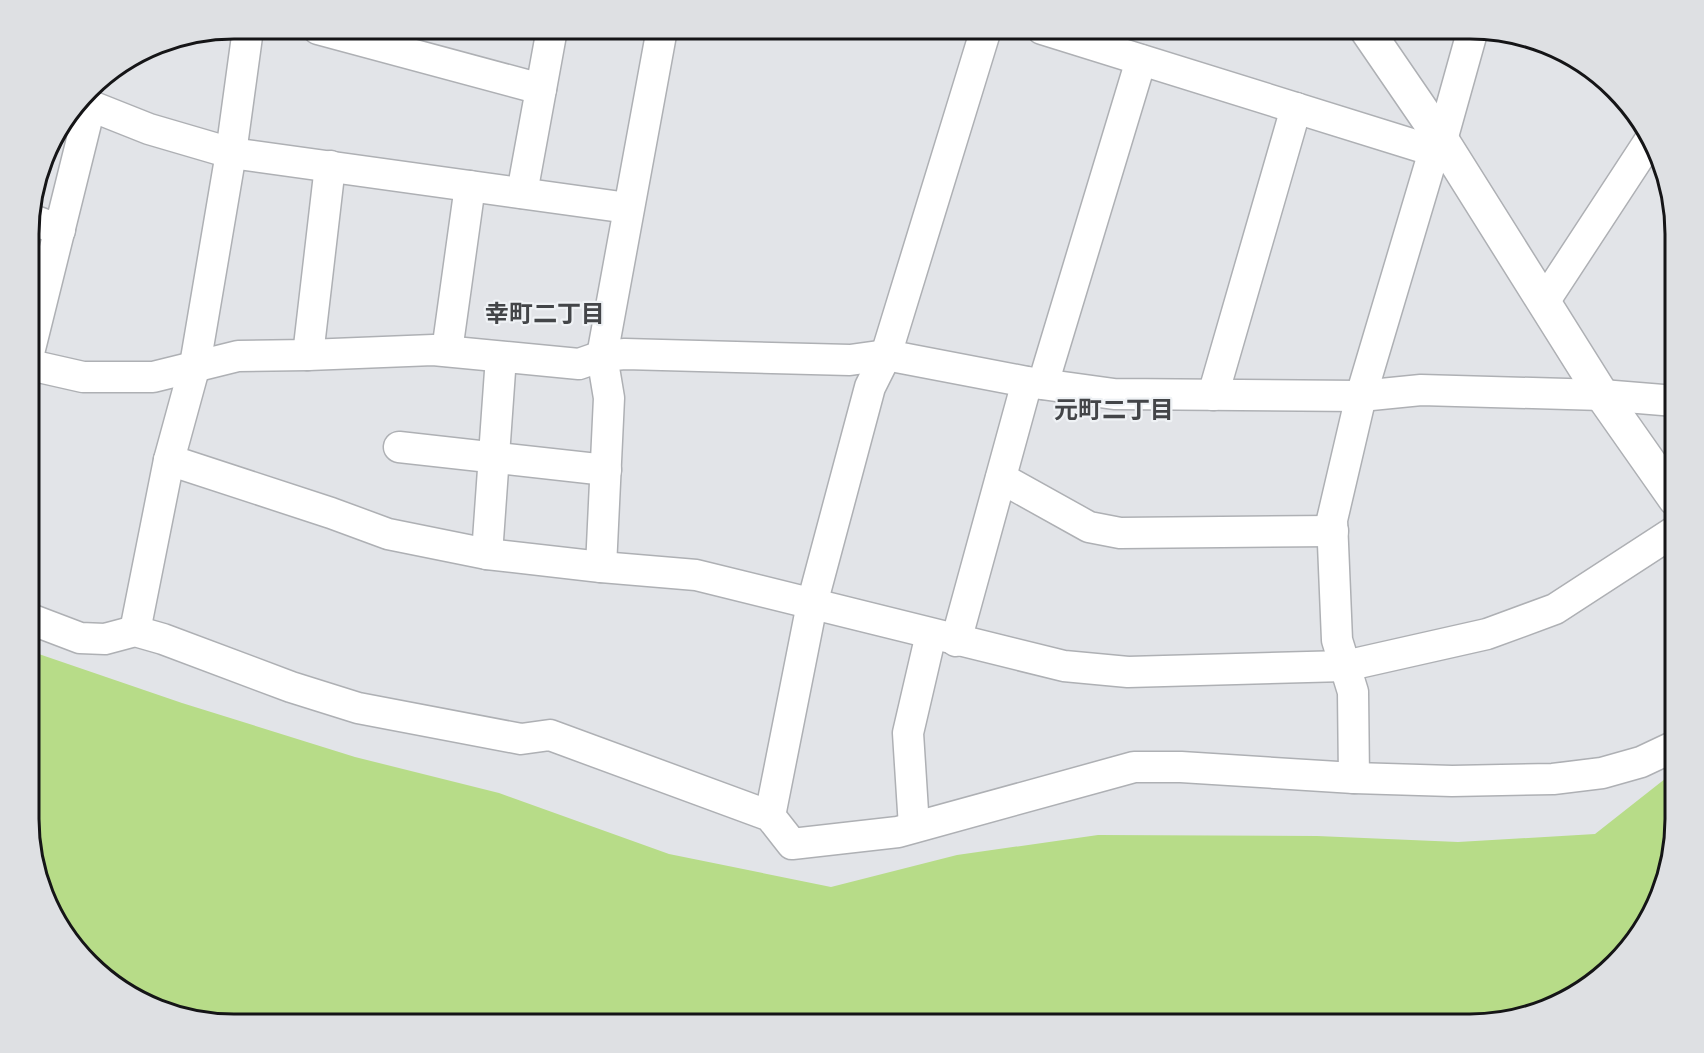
<svg xmlns="http://www.w3.org/2000/svg" width="1704" height="1053" viewBox="0 0 1704 1053" font-family="'PT Sans Narrow','Noto Sans JP',sans-serif">
<style>
.green{fill:#b7dc88}
.lines{fill:none;stroke-linecap:round;stroke-linejoin:round}
.street-casing{stroke:#aeb0b4;stroke-width:33}
.secondary-casing{stroke:#aeb0b4;stroke-width:36}
.street{stroke:#fff;stroke-width:30}
.secondary{stroke:#fff;stroke-width:33}
.labels{text-anchor:middle;dominant-baseline:central;stroke-width:4.5;stroke-linejoin:round;paint-order:stroke}
.neighbourhood-label{font-size:24px;font-weight:bold;fill:#434548;stroke:#eff2f5}
.rim{fill:none;stroke:#151517;stroke-width:3}
</style>
<rect width="100%" height="100%" fill="#e2e4e8"/>
<polygon class="green" points="30,651 182,703 355,757 499,793 669,854 831,887 957,855 1098,835 1317,836 1458,842 1595,834 1675,771 1675,832 1641,933 1572,997 1483,1024 234,1024 180,1017 120,990 56,922 30,845"/>
<g class="lines">
<defs>
<g id="street">
<polyline points="318,29 541,89"/>
<polyline points="1042,29 1434,151"/>
<polyline points="81,102 149,129 231,153 628,208"/>
<polyline points="522,193 552,29"/>
<polyline points="30,219 60,230"/>
<polyline points="1544,302 1650,140"/>
<polyline points="30,349 90,107"/>
<polyline points="447,351 470,186"/>
<polyline points="308,355 330,166"/>
<polyline points="30,365 83,377 153,377 238,356 308,355 433,350 579,364 602,356 625,354 850,360 886,355 1027,382 1114,394 1361,396 1421,390 1602,395 1675,401"/>
<polyline points="1043,384 1141,60"/>
<polyline points="1213,395 1296,108"/>
<polyline points="399,447 606,470"/>
<polyline points="169,460 331,513 388,534 487,554 601,567 696,575 1064,666 1128,672 1345,666 1487,634 1555,609 1675,531"/>
<polyline points="1001,478 1089,527 1120,533 1333,531"/>
<polyline points="487,554 501,357"/>
<polyline points="601,567 609,398 602,356 662,29"/>
<polyline points="30,619 80,638 105,639 135,631 163,639 291,687 358,708 521,739 550,735 770,816 792,844 898,832 1134,767 1181,767 1354,778 1452,781 1553,779 1602,773 1641,762 1675,746"/>
<polyline points="135,631 169,460 195,365 231,153 248,29"/>
<polyline points="956,641 1027,382"/>
<polyline points="1354,778 1353,692 1337,640 1332,520 1361,396 1434,151 1442,140 1473,29"/>
<polyline points="770,816 812,604 870,387 886,355 986,29"/>
<polyline points="914,827 908,733 931,634"/>
</g>
<polyline id="secondary" points="1366,29 1442,140 1602,395 1675,499"/>
</defs>
<use href="#street" class="street-casing"/>
<use href="#secondary" class="secondary-casing"/>
<use href="#street" class="street"/>
<use href="#secondary" class="secondary"/>
</g>
<g class="labels">
<g class="neighbourhood-label">
<text x="545" y="313">幸町二丁目</text>
<text x="1114" y="409">元町二丁目</text>
</g>
</g>
<path d="M0 0H1704V1053H0ZM234 39H1470A195 195 0 0 1 1665 234V819A195 195 0 0 1 1470 1014H234A195 195 0 0 1 39 819V234A195 195 0 0 1 234 39Z" fill="#dee0e3" fill-rule="evenodd"/>
<path class="rim" d="M234 39H1470A195 195 0 0 1 1665 234V819A195 195 0 0 1 1470 1014H234A195 195 0 0 1 39 819V234A195 195 0 0 1 234 39Z"/>
</svg>
